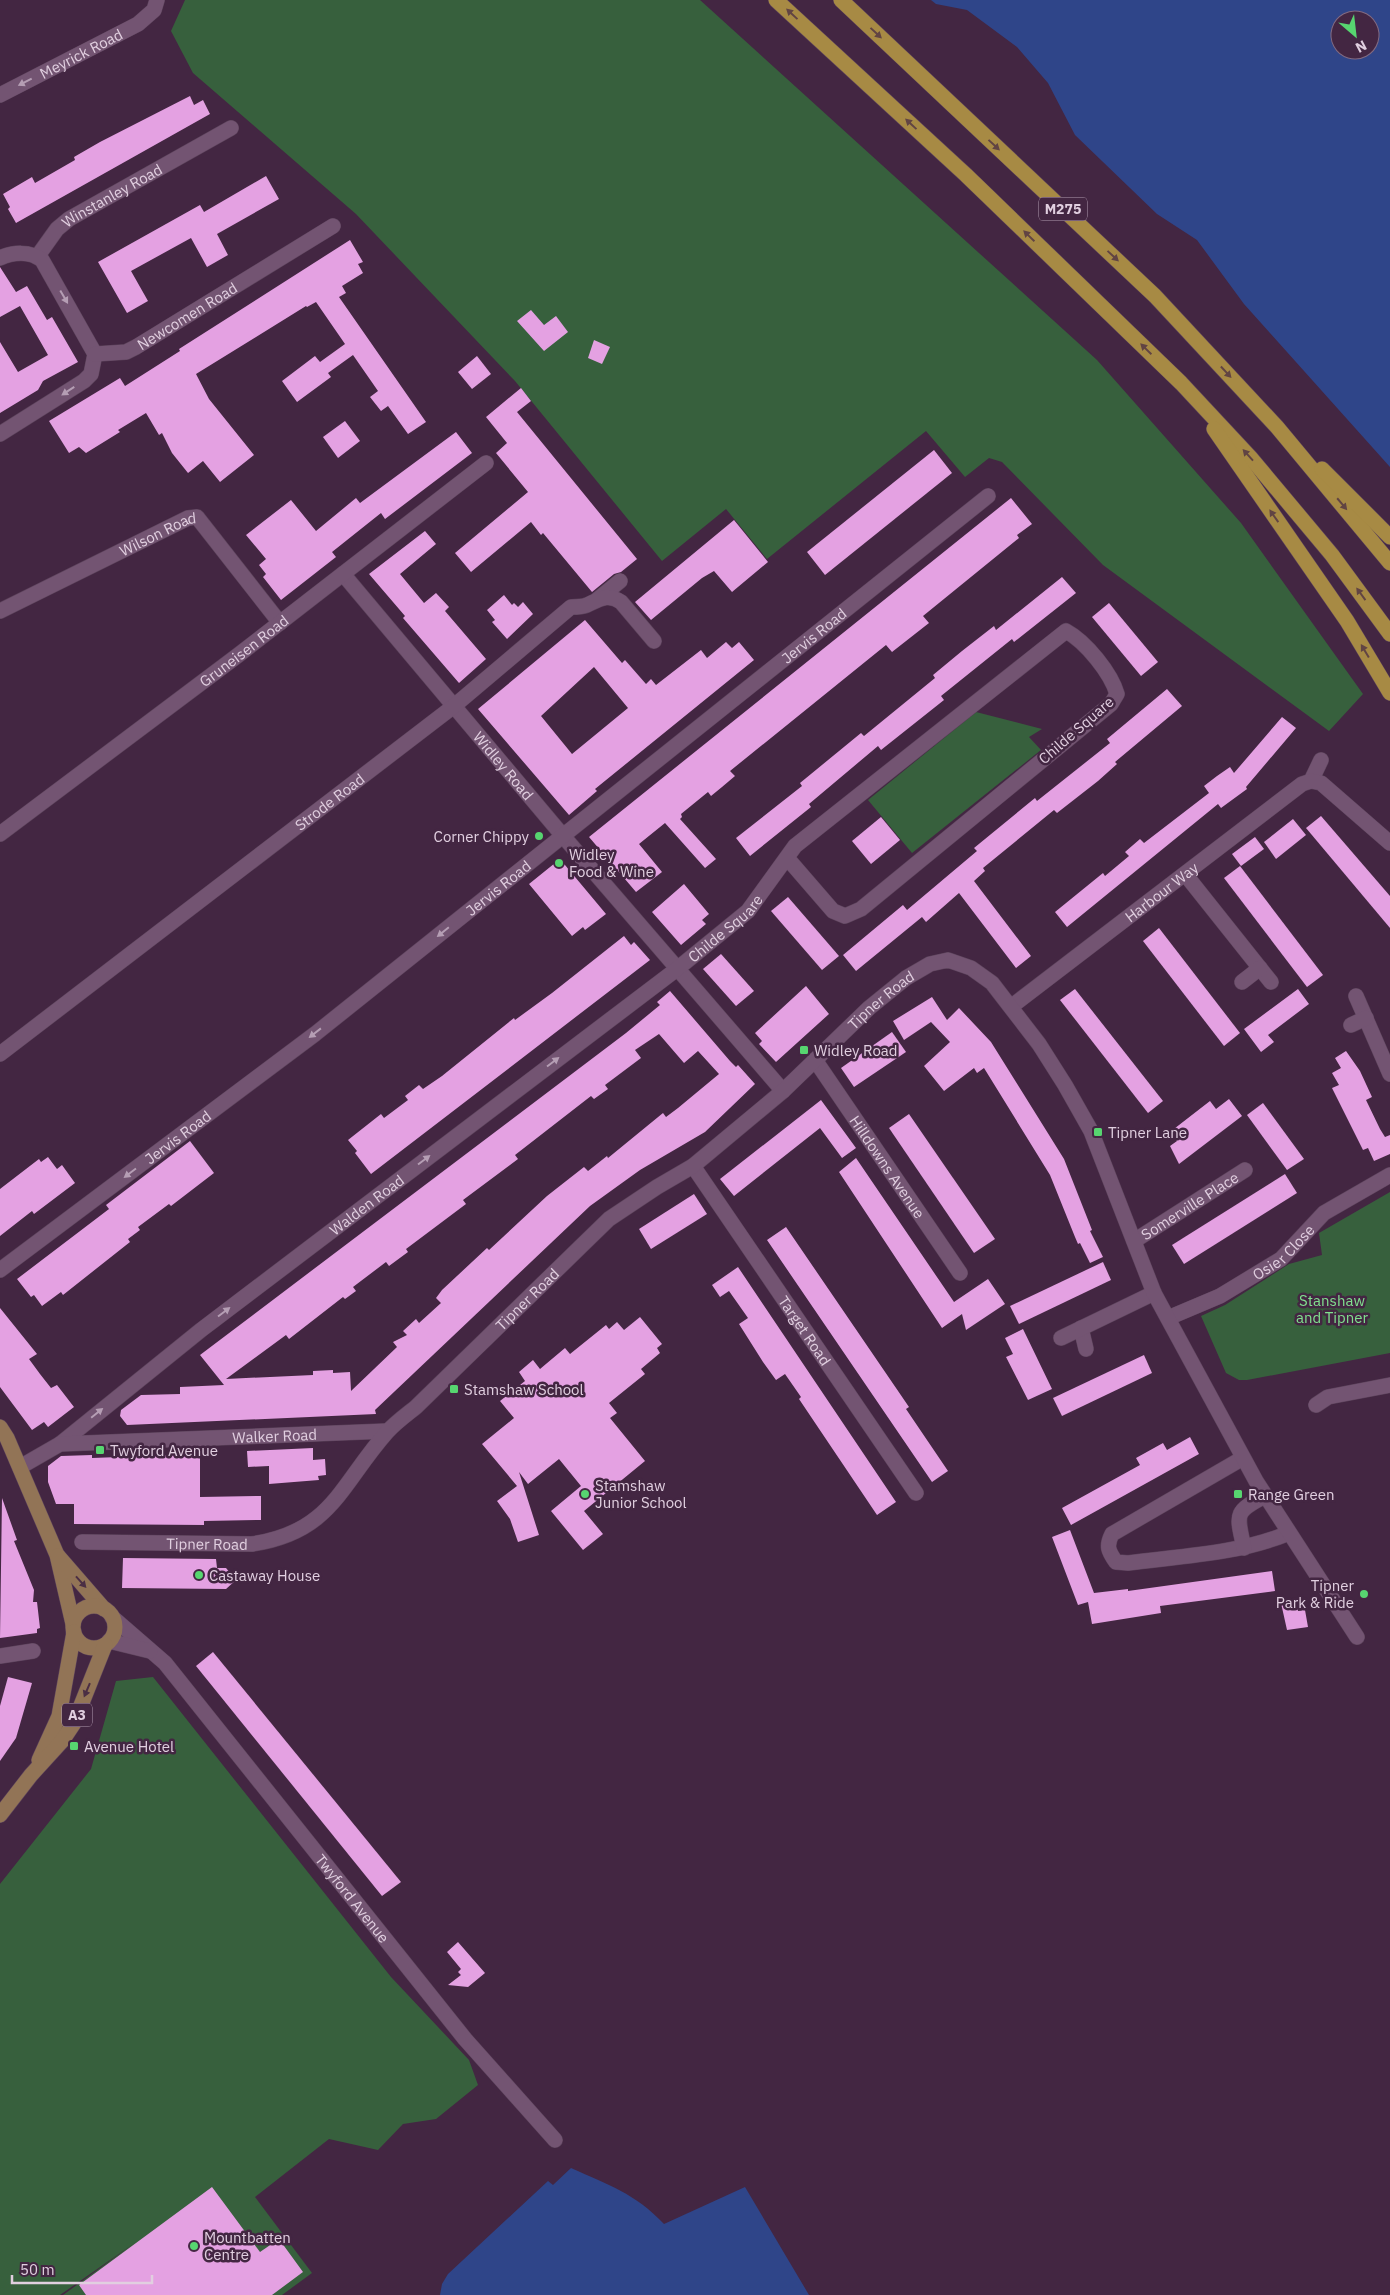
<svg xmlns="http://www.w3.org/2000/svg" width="1390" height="2295" viewBox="0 0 1390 2295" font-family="'IBM Plex Sans',sans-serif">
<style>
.green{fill:#37603d}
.water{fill:#2f4589;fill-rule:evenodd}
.building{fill:#e4a1e2;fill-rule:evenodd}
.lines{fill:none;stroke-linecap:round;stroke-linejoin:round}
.minor-casing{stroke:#5d445c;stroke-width:16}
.primary-casing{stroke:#5d445c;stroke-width:16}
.motorway-casing{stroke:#5d445c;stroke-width:16}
.minor{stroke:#735472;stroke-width:15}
.primary{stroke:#927456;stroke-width:15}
.motorway{stroke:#a78a44;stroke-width:15}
.oneway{fill:#614443}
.oneway2{fill:#b59eb4}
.oneway3{fill:#4b2e44}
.poi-dot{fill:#57d570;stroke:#432642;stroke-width:2}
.labels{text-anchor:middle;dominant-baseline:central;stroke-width:5;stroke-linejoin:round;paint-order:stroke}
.shield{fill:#432642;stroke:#b29cb1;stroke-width:1}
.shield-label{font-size:14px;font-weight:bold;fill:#e1cfe0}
.street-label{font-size:15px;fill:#e1cfe0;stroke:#432642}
.poi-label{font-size:15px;fill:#e1cfe0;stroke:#432642;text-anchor:start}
.park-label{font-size:15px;fill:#81e18f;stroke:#432642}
</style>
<rect width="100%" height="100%" fill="#432642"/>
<g class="green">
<polygon points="185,0 700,0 1097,360 1241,523 1363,694 1329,731 1103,565 1002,462 989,458 965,477 926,431 767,559 726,509 662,561 515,381 356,214 193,73 171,31"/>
<polygon points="976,712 1042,729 1029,737 1041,750 912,853 868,800"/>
<polygon points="1390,1192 1390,1353 1247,1380 1239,1380 1226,1373 1201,1316 1225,1305 1289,1264 1322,1255 1319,1233"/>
<polygon points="153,1677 391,1977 469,2060 478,2085 436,2119 403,2124 378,2150 329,2139 255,2197 312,2273 282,2295 63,2295 136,2242 60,2295 0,2295 0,1884 91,1769 116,1681"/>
</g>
<g class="water">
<path d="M931,0H1390V467L1244,304L1197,240L1157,214L1075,135L1048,83L1017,47L967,10L936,4ZM1340,20H1370V50H1340Z"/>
<path d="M571,2168C608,2185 635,2193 664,2224L745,2187L809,2295H440L442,2284L448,2274L548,2181L553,2185Z"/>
</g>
<g class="building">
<polygon points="190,96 194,105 203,100 210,114 16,223 8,209 10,207 3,194 32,177 35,183 75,160 74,157 100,142"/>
<polygon points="266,176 279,199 217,234 228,255 207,267 191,238 131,271 148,301 127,313 98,262 200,205 204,212"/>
<polygon points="350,240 363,262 358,264 363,273 342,286 346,293 339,297 426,422 408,434 388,406 381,411 370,397 378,391 353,355 328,373 331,377 297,402 282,381 315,356 320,362 345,344 316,302 307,307 306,306 196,374 209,399 254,455 220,482 203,461 188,473 172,453 162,433 159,435 146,413 118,430 120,432 86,453 79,447 69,453 49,421 120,378 125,386 180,351 179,349"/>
<polygon points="0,267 16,292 27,286 47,320 52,317 78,362 43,381 38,390 0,413 0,342 18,372 48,355 20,306 0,317"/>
<polygon points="531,310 544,325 556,316 568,332 544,351 517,321"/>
<polygon points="594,340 610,347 602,364 588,358"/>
<polygon points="477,356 491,374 472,389 458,372"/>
<polygon points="521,388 531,401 517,412 637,559 621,572 614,574 592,592 543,533 541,535 531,522 471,572 455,553 528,492 496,453 507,443 486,417"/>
<polygon points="345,421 360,441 338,458 323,437"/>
<polygon points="456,432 472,453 385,519 381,513 332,552 336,557 281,600 263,577 266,574 259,565 266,559 246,535 291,500 316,531 356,498 360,503"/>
<polygon points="934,450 952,473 825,575 807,552"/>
<polygon points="1011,498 1032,524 1017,535 1019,538 923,616 929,623 892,652 886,645 730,771 735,776 722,787 711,796 708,792 681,814 682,817 680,819 716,859 705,868 665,823 639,844 662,872 636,892 589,837"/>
<polygon points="734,520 768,562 732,592 714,571 702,578 651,620 635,602"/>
<polygon points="425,531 436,544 400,574 424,603 436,593 449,607 445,611 486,659 459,683 403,618 405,616 369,574"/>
<polygon points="1062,577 1076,593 1014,642 1012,639 941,696 944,700 881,750 878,746 809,804 811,807 750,856 736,838 802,786 800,783 861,733 864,736 935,678 933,675 962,651 994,626 996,630"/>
<polygon points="504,595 512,605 514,603 518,607 523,602 533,614 507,639 492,622 495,620 487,610"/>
<polygon points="1109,603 1158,662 1141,676 1092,617"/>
<path d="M585,620L622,663L625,660L646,684L651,679L656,685L701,650L707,658L726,642L732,648L739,642L754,660L595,789L597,791L569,815L478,709ZM594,667L628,708L572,754L541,716Z"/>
<polygon points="1167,689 1182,706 1115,762 1117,764 1098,781 1057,813 1054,810 983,868 985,871 974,881 1031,956 1016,968 959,893 926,922 922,917 856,971 843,955 903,905 907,910 977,851 974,848 1035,798 1037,801 1110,743 1107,739"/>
<polygon points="1282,717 1296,728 1246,787 1247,789 1221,808 1218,804 1067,927 1055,912 1103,873 1105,876 1129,856 1125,852 1140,839 1144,843 1209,793 1204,786 1217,776 1230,767 1234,773"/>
<polygon points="1321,816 1390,896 1390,928 1306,828"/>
<polygon points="881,817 900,840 871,864 852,841"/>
<polygon points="1293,819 1306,835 1276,859 1264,842"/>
<polygon points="1255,837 1264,849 1241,866 1232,854"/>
<polygon points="560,859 606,914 585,930 583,927 572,936 529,884"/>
<polygon points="1240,866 1323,975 1307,987 1224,878"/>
<polygon points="684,884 709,914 702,920 706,924 681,945 652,912"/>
<polygon points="788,897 839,956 822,970 771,911"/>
<polygon points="1159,928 1240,1033 1224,1046 1143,941"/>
<polygon points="624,936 631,945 634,942 650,960 371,1174 355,1153 357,1151 348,1140 381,1114 384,1118 408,1100 405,1096 419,1085 423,1089 442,1076 514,1018 515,1020 552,993"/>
<polygon points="721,954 754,991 736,1006 703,969"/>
<polygon points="806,986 829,1014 776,1062 759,1044 762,1041 755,1033"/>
<polygon points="1075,989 1163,1101 1148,1113 1060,1000"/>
<polygon points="1298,989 1309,1004 1268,1035 1274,1042 1261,1052 1244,1029"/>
<path d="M670,991L730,1061L736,1067L738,1065L755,1084L705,1132L640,1170L590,1206L375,1410L376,1414L127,1425L120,1416L121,1410L141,1395L180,1394V1387L224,1385L200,1355L626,1033L660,1005L657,1002ZM659,1034L684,1063L698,1051L719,1074L678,1108L666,1117L663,1113L608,1158L607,1156L588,1171L584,1167L547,1196L489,1250L487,1248L442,1290L436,1298L441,1303L419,1323L416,1319L403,1331L407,1335L393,1342L397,1347L351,1391L350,1372L333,1373V1370L313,1371V1375L226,1379L286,1335L289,1339L343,1297L345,1299L356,1291L353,1287L386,1262L389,1266L408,1252L406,1249L466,1204L463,1200L518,1159L515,1155L591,1096L594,1099L608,1089L605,1085L641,1058L635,1050Z"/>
<polygon points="932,997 947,1020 959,1008 991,1042 1064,1159 1092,1230 1090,1231 1103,1257 1090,1263 1080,1243 1078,1244 1075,1237 1050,1175 984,1068 977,1073 974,1068 944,1091 924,1066 950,1042 931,1022 904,1040 893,1021"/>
<polygon points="892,1032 906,1052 854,1087 841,1068"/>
<polygon points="1346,1051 1360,1071 1372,1097 1366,1100 1380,1129 1385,1137 1390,1135 1390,1154 1374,1161 1368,1148 1363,1150 1332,1088 1339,1085 1332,1073 1341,1068 1335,1058"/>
<polygon points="1229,1099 1242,1116 1179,1164 1170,1146 1177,1141 1170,1132 1210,1101 1216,1109"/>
<polygon points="821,1100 856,1148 842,1158 820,1128 734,1196 720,1179"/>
<polygon points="1263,1103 1304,1159 1287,1170 1247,1115"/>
<polygon points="909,1114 995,1239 974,1253 889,1128"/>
<polygon points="190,1141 214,1173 171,1206 169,1204 138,1227 140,1230 128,1239 130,1242 63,1295 61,1292 42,1306 34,1295 31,1297 17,1279 109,1209 106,1205"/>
<polygon points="48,1157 57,1169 62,1165 75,1183 34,1214 32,1211 0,1236 0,1189 39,1159 41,1162"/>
<polygon points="856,1158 954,1302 988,1279 1005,1304 966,1330 962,1314 942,1328 839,1172"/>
<polygon points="1285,1174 1297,1193 1184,1264 1172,1245"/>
<polygon points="694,1194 707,1214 651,1249 639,1229"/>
<polygon points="786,1227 909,1407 906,1409 948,1471 932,1482 767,1240"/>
<polygon points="1103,1262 1111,1280 1019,1324 1010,1306"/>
<polygon points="738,1267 896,1502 877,1515 799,1399 801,1397 785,1374 776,1380 763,1362 739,1324 748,1318 729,1291 720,1297 712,1285"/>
<polygon points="0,1308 37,1354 29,1359 40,1374 51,1388 57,1385 74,1407 48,1427 44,1422 32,1430 0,1387"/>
<polygon points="640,1317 662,1344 657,1348 660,1353 641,1369 645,1374 609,1403 617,1413 610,1418 645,1461 584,1511 603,1534 583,1550 551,1511 581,1486 559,1459 528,1484 519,1472 539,1535 518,1542 510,1519 497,1501 517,1486 482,1444 514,1418 500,1401 525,1381 519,1372 533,1360 540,1369 565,1348 570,1354 606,1325 609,1329 617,1322 624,1330"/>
<polygon points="1023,1329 1052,1389 1028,1400 1006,1357 1013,1354 1005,1338"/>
<polygon points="1144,1355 1152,1373 1062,1416 1053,1398"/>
<polygon points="1190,1437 1199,1454 1071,1525 1062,1508 1140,1465 1136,1458 1163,1443 1167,1450"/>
<polygon points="313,1448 313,1460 325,1459 326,1475 318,1476 319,1480 269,1484 269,1466 248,1467 247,1451"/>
<polygon points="200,1454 200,1497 261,1496 261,1520 204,1521 204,1525 74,1524 74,1504 56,1504 48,1482 48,1466 61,1456 92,1455 92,1458"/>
<polygon points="2,1498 17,1540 14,1541 34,1590 33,1602 37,1602 40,1628 37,1629 37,1633 0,1638"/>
<polygon points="1070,1530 1094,1593 1128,1589 1128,1591 1272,1571 1275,1591 1160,1606 1161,1613 1092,1624 1088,1602 1078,1605 1052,1537"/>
<polygon points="123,1558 216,1559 217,1568 226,1568 236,1580 226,1589 122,1588"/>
<polygon points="1296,1600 1298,1611 1305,1610 1308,1627 1287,1630 1281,1603"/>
<polygon points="213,1652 401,1882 382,1896 196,1666"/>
<polygon points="8,1677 32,1683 16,1738 0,1761 0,1706"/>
<polygon points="458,1942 485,1973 468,1987 448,1985 461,1975 458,1972 461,1969 447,1952"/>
<polygon points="212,2187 260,2252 279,2239 303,2272 272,2295 86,2295 79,2285"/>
</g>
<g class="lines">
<defs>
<g id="minor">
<path id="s1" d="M0,95L138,24L154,10L157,0"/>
<path id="s2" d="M37,257L57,229L69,219L231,128"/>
<path d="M0,258C13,252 30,251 42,260L95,354L91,374L84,381L0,434"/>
<path id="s3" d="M95,354L126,352L136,347L333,226"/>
<path id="s4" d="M343,574L563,836L783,1091"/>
<polyline points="598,599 620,581"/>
<path id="s5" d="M0,611L188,518L197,517L280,623"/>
<polyline points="1311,781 1321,760"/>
<path id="s6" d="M0,834L237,656L486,463"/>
<polyline points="1185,874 1271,982"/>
<polyline points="1242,982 1260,968"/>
<polyline points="1356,996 1390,1074"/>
<path id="s7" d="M1012,1006L1302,784L1311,781L1321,783L1390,843"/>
<polyline points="1351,1025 1366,1018"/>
<path id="s8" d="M0,1054L454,706L571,607C576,607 582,607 587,605C600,599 608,593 621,602L654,641"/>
<path id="s9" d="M815,1060L960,1273"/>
<path id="s10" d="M693,1166L916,1493"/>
<path id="s11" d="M1134,1241L1245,1170"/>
<path id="s12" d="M0,1270L315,1034L988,496"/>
<path id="s13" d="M1168,1318L1220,1296L1281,1259L1324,1213L1390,1175"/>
<polyline points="1081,1328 1086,1349"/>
<polyline points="1061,1338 1154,1293"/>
<polyline points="1316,1405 1328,1397 1390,1385"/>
<path id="s14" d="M60,1444L201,1330L677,969L748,911L795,846L1066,631C1086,642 1111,673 1117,694L1111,704L861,909L845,916L833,911L788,859"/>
<path d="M1243,1458L1112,1534C1106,1546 1108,1551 1116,1562L1128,1563C1182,1556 1238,1554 1289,1533"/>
<path id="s15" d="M20,1467L60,1444L387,1431"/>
<path id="s16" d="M82,1542L252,1544C332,1532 340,1485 387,1432C395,1423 406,1415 416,1407L609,1219L657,1187L693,1166L783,1091L869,1008L906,978L930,964L948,960L971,968L992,983L1039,1044L1065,1085L1091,1131L1154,1293L1256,1481L1357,1637"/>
<path d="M1244,1548C1237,1515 1233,1512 1265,1496"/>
<path id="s17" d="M112,1617L165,1663L465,2039L555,2140"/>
<polyline points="109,1641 150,1651"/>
<polyline points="0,1656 33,1651"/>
</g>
<g id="primary">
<polyline points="0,1427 7,1438 57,1555 73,1624"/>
<polyline points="58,1556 104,1609"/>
<circle cx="94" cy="1627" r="21"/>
<polyline points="39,1760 59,1716 74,1632"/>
<polyline points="0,1815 31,1775 62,1741 74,1723 105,1645"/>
</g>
<g id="motorway">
<polyline points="776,0 966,175 1181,383 1250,457 1332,555 1390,634"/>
<polyline points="841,0 1155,296 1277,427 1390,563"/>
<polyline points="1214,429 1347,621 1390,693"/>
<polyline points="1322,469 1390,537"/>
</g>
</defs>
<use href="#minor" class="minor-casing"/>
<use href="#primary" class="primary-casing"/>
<use href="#motorway" class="motorway-casing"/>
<use href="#minor" class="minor"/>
<use href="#primary" class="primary"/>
<use href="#motorway" class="motorway"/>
</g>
<defs><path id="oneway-solid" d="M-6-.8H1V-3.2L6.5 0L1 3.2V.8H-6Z" transform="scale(1.25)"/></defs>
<g class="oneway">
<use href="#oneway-solid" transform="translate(792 14) rotate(-137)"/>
<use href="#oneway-solid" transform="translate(876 33) rotate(43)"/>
<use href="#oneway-solid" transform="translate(911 124) rotate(-137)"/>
<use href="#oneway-solid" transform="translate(994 145) rotate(43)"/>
<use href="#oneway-solid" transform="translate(1029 236) rotate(-136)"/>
<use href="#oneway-solid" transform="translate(1113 256) rotate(43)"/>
<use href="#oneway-solid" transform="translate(1146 349) rotate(-136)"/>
<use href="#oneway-solid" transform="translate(1226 372) rotate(47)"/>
<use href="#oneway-solid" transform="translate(1248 455) rotate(-132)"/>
<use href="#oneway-solid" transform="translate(1342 504) rotate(50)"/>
<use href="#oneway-solid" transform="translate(1274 516) rotate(-125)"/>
<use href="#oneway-solid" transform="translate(1361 594) rotate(-126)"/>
<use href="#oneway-solid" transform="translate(1365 651) rotate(-121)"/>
</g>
<g class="oneway2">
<use href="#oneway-solid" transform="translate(25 82) rotate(153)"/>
<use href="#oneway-solid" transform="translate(64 297) rotate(60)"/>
<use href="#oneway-solid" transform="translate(68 391) rotate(147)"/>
<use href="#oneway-solid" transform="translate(443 932) rotate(141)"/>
<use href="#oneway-solid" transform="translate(315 1033) rotate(142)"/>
<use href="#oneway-solid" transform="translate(553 1062) rotate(-37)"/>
<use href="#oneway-solid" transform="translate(424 1160) rotate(-37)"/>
<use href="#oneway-solid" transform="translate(130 1173) rotate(143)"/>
<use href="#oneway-solid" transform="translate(224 1312) rotate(-37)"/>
<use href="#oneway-solid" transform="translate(97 1413) rotate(-39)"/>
</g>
<g class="oneway3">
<use href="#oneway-solid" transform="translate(81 1582) rotate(48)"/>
<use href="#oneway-solid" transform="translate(87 1690) rotate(113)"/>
</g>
<g class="poi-dot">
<circle cx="539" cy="836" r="5"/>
<circle cx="559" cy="863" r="5"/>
<rect x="799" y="1045" width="10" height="10" rx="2.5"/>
<rect x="1093" y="1127" width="10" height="10" rx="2.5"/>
<rect x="449" y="1384" width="10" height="10" rx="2.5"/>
<rect x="95" y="1445" width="10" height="10" rx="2.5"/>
<circle cx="585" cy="1494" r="5"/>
<rect x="1233" y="1489" width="10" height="10" rx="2.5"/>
<circle cx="199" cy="1575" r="5"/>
<circle cx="1364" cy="1594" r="5"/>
<rect x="69" y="1741" width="10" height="10" rx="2.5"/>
<circle cx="194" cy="2246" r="5"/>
</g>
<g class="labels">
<g class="shield">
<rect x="1039" y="197.5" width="48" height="23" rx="4"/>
<rect x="62" y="1703.5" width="30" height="23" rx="4"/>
</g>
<g class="shield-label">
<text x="1063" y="209">M275</text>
<text x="77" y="1715">A3</text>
</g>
<g class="street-label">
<text stroke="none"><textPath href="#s1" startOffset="91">Meyrick Road</textPath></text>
<text stroke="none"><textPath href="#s2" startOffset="99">Winstanley Road</textPath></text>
<text stroke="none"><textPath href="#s3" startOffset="102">Newcomen Road</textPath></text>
<text stroke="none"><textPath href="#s5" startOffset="176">Wilson Road</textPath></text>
<text stroke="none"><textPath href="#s12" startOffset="1032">Jervis Road</textPath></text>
<text stroke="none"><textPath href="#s6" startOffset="305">Gruneisen Road</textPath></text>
<text transform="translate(1076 730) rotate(-41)">Childe Square</text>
<text stroke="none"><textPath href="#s4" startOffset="250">Widley Road</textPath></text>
<text stroke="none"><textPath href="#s8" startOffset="415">Strode Road</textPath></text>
<text stroke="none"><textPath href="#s12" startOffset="628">Jervis Road</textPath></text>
<text stroke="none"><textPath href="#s7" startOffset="188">Harbour Way</textPath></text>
<text stroke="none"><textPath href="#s14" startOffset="842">Childe Square</textPath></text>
<text stroke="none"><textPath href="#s16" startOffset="1010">Tipner Road</textPath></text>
<text stroke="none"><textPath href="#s12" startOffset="222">Jervis Road</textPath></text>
<text stroke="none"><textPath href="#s9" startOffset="129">Hilldowns Avenue</textPath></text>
<text stroke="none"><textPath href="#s14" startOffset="389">Walden Road</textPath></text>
<text stroke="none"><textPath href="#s11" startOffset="66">Somerville Place</textPath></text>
<text stroke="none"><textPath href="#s13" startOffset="134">Osier Close</textPath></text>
<text stroke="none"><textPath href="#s16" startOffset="545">Tipner Road</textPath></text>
<text stroke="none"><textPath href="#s10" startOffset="199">Target Road</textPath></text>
<text stroke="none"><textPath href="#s15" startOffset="261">Walker Road</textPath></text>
<text stroke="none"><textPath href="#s16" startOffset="125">Tipner Road</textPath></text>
<text stroke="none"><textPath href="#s17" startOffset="371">Twyford Avenue</textPath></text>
</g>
<g class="poi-label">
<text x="529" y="836" text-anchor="end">Corner Chippy</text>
<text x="569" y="854">Widley<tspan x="569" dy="17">Food &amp; Wine</tspan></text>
<text x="814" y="1050">Widley Road</text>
<text x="1108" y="1132">Tipner Lane</text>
<text x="464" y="1389">Stamshaw School</text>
<text x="110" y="1450">Twyford Avenue</text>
<text x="595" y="1485">Stamshaw<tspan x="595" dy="17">Junior School</tspan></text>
<text x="1248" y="1494">Range Green</text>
<text x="209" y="1575">Castaway House</text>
<text x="1354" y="1585" text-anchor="end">Tipner<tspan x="1354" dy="17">Park &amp; Ride</tspan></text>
<text x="84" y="1746">Avenue Hotel</text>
<text x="204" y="2237">Mountbatten<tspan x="204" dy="17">Centre</tspan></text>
</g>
<g class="park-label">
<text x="1332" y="1300">Stanshaw<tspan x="1332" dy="17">and Tipner</tspan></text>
</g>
</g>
<g transform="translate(1355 35) rotate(152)"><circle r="24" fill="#432642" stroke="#826a81"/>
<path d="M0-4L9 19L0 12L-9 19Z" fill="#57d570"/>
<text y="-8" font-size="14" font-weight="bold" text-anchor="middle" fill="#e1cfe0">N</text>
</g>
<path d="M12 2275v8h140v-8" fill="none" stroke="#e1cfe0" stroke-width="2.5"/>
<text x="20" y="2275" font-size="15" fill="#e1cfe0" stroke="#432642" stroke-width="4" paint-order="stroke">50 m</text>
</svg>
